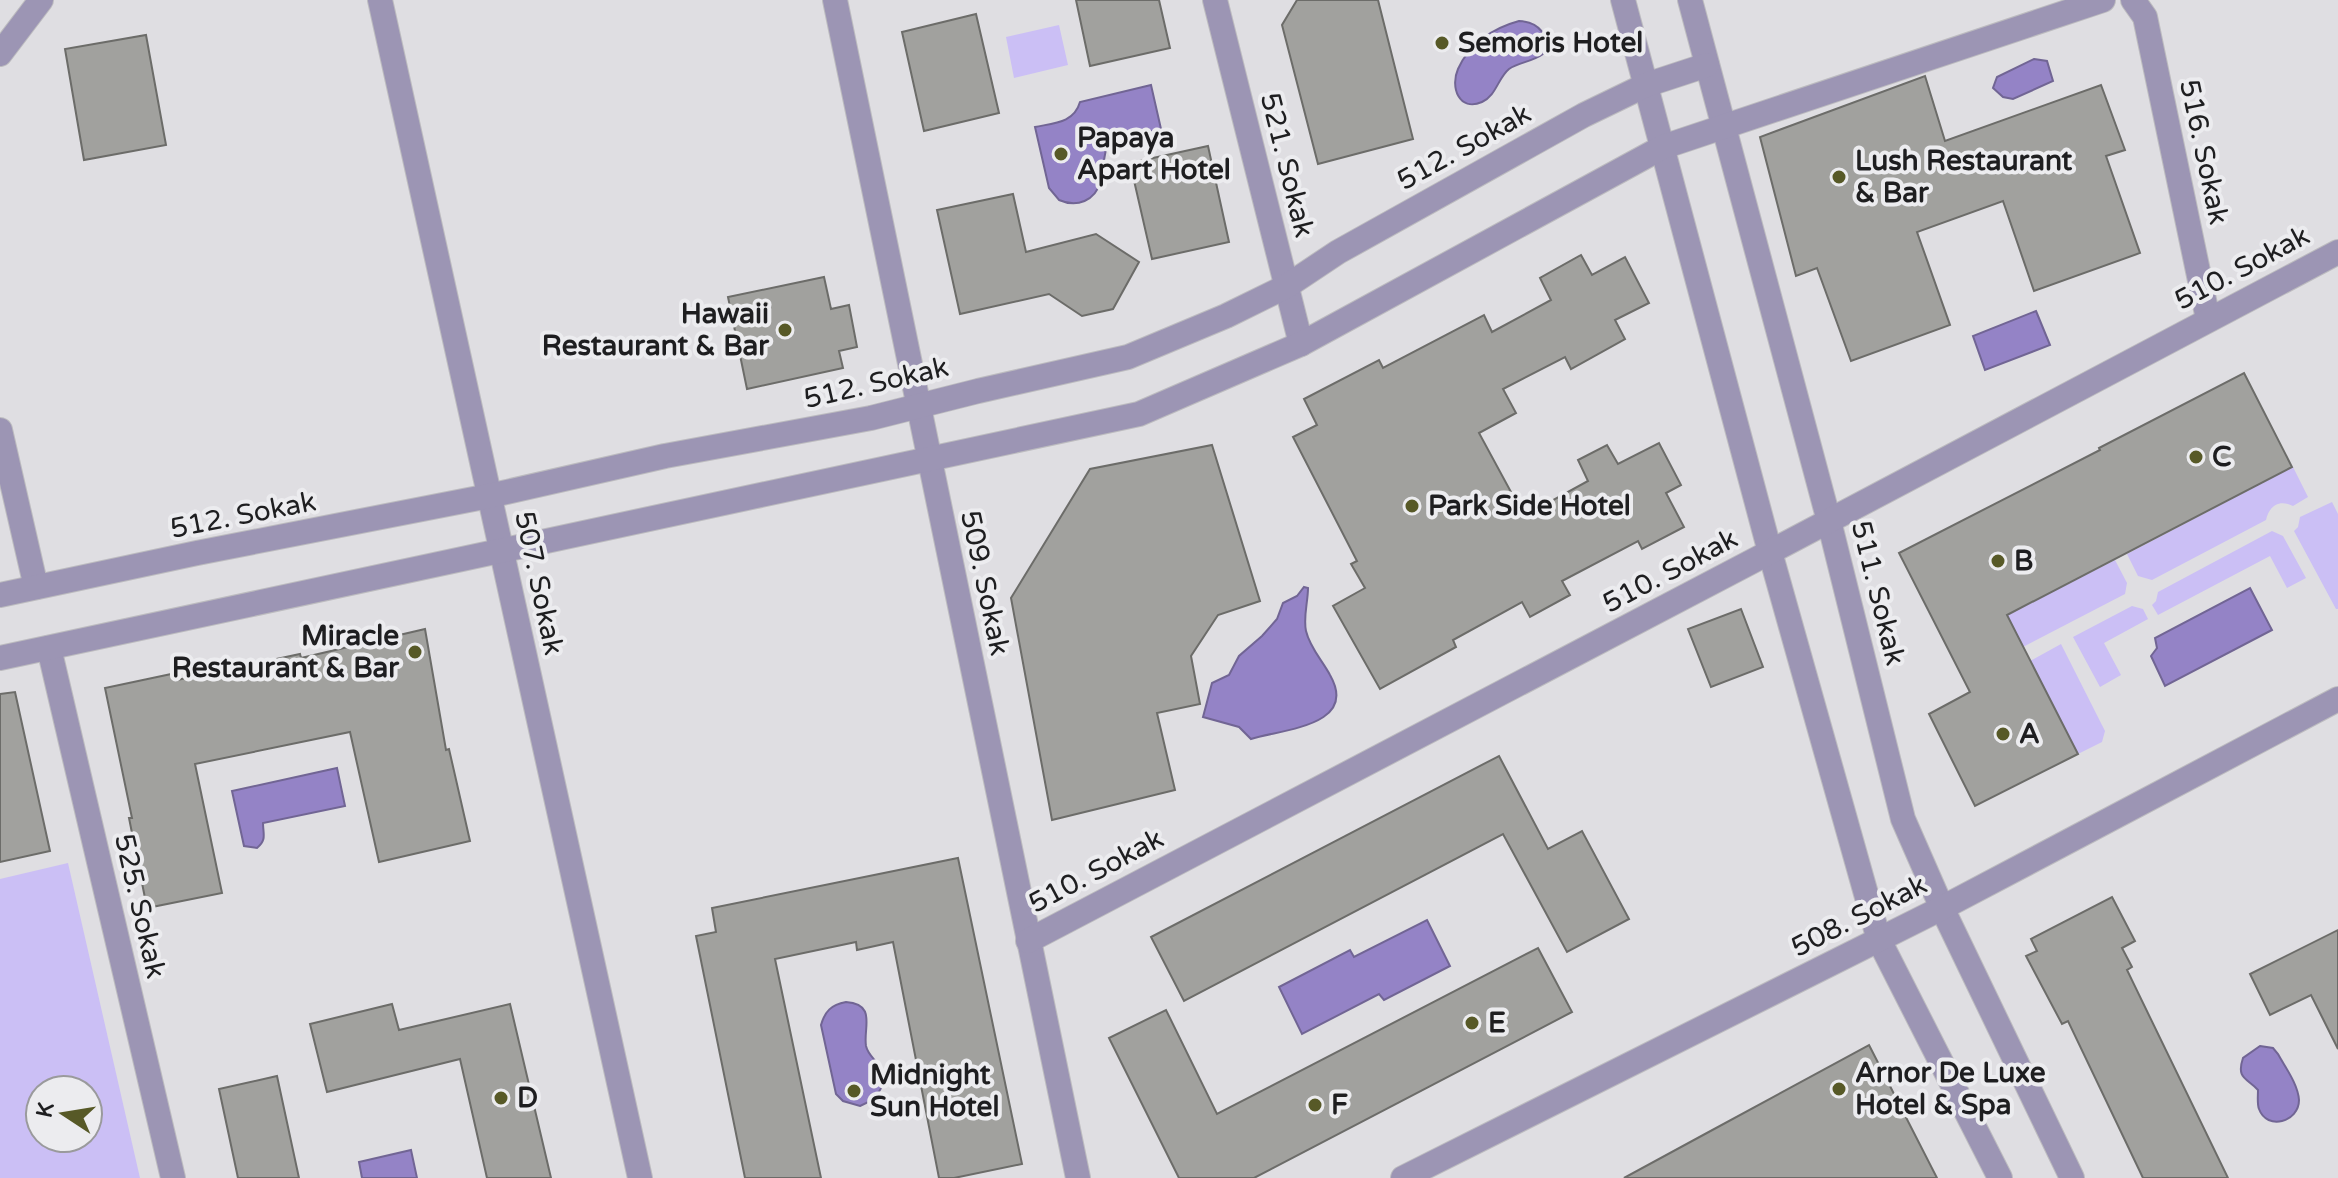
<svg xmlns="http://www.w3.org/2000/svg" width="2338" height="1178" viewBox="0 0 2338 1178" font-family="'Varela Round',sans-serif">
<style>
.green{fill:#cbbff5;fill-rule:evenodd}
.water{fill:#9483c6;stroke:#716594;stroke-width:2}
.building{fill:#a1a19e;stroke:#6c6c69;stroke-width:2}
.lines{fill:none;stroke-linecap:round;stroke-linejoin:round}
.street-casing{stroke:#bcbbbf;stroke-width:26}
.street{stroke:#9c95b4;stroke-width:24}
.poi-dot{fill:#575927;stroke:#ececef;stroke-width:3}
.labels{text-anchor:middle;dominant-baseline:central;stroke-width:8;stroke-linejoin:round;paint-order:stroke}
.poi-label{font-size:28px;font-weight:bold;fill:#1e1e20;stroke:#ececef;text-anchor:start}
.street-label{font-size:28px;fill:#1e1e20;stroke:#ececef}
</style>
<rect width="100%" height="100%" fill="#dfdee2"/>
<g class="green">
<polygon points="1059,25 1068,65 1014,78 1006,37"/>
<path d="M2293,467L2308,497L2293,506C2279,499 2269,506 2266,520L2152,580L2138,576L2127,554Z"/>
<polygon points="2332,502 2338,514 2338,609 2336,609 2294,531 2298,527 2300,517"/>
<polygon points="2272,531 2283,536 2306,578 2287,588 2270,556 2158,615 2152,605 2156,601 2158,592"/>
<polygon points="2115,560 2127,583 2125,594 1963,678 1947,646"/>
<polygon points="2132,606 2143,609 2148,619 2104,643 2121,675 2100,687 2073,637"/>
<polygon points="2061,644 2105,731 2102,742 2078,754 2030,661"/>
<path d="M68,863L140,1178H0V879ZM40,1090H88V1138H40Z"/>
</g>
<g class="water">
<path d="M1519,21C1538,22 1551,35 1543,54C1532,62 1519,62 1509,69C1498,78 1496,96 1482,102C1459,112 1450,87 1458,69C1469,44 1493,28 1519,21Z"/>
<polygon points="2034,59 2047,61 2053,81 2013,99 2003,97 1993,88 1997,77"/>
<path d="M1151,85L1161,129L1109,142C1102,155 1105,168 1101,181C1095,201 1077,208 1059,200L1049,188L1035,127C1054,123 1074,123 1080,102Z"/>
<polygon points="2036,311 2050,345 1985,370 1973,336"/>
<path d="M1304,587L1308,588C1308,602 1303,617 1306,631C1310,648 1322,660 1330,675C1359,726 1283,729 1251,739L1239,727L1203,717L1212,683L1229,675L1239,656L1262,636L1277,619L1283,603L1297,596Z"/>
<polygon points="2250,588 2272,630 2165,686 2151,656 2157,648 2155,638"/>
<path d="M337,768L345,806L263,823C263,834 267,840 257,848L244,846L232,791Z"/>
<polygon points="1427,920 1450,966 1384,1000 1379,994 1302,1034 1279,987 1350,950 1354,957"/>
<path d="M846,1002C877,1004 863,1028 866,1046C868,1055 875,1059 880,1067C890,1085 875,1100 860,1106L843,1101L836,1094L821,1025C825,1011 831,1005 846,1002Z"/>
<path d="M2260,1046L2273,1048L2278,1054C2285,1067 2298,1084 2299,1100C2299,1122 2267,1131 2259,1109C2257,1104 2258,1097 2258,1090C2247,1078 2236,1079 2243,1058Z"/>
<polygon points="411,1150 417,1178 362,1178 359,1162"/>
</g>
<g class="building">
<polygon points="1076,0 1159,0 1170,48 1090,66"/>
<polygon points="1297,0 1378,0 1413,139 1318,164 1282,25"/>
<polygon points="976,14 999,113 924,131 902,32"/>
<polygon points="146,35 166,145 84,160 65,49"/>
<polygon points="1925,76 1945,141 2101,85 2125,150 2106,156 2140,253 2034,291 2003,201 1917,232 1950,325 1851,361 1817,268 1796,276 1760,137"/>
<polygon points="1208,146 1229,242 1152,259 1130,163"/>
<polygon points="1013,194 1026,252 1096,234 1139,262 1113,309 1082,316 1049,294 960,314 937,210"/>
<polygon points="1581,255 1592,275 1625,257 1649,303 1615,320 1625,339 1571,369 1565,357 1503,389 1516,413 1479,433 1524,516 1588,481 1578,460 1607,445 1618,464 1659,443 1681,485 1666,493 1684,527 1642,549 1638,541 1562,581 1570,595 1530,617 1522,602 1453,640 1456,647 1380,689 1333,606 1365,588 1351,564 1357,561 1293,437 1317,425 1304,399 1379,360 1383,368 1484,315 1492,332 1551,300 1540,278"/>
<polygon points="824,277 831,309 849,305 857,347 839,351 843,368 747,389 728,297"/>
<polygon points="2244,373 2292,467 2007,615 2078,754 1975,806 1929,714 1970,692 1899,553 2100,450 2099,448"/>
<polygon points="1212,445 1260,601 1218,615 1191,656 1200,704 1157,713 1175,790 1052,820 1011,598 1090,469"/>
<polygon points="1741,609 1763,667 1711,687 1688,629"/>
<polygon points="425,629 446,750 449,749 470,841 379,862 350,732 195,764 222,893 147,908 129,818 132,818 105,688 176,673 177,680 300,654 301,658"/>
<polygon points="15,692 50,851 0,862 0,694"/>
<polygon points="1499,756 1548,849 1582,831 1629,919 1567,952 1503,834 1184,1001 1151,937"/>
<polygon points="958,858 1022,1164 954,1178 939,1178 893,942 857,950 856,942 775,959 821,1178 745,1178 696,936 716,932 712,908"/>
<polygon points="2112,897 2135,941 2122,948 2132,967 2127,970 2228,1178 2143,1178 2068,1021 2062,1024 2026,956 2037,951 2031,939"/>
<polygon points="2338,930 2338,1049 2311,995 2270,1015 2250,974"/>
<polygon points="1538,948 1572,1012 1254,1178 1179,1178 1109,1038 1166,1010 1217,1114"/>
<polygon points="392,1004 399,1030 510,1004 551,1178 487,1178 460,1059 327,1092 310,1024"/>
<polygon points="1869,1045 1937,1178 1624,1178 1705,1134"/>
<polygon points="277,1076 299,1178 238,1178 219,1089"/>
</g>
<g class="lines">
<defs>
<g id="street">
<polyline points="380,0 640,1178"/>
<polyline points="835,0 1078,1178"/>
<polyline points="1215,0 1301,344"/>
<polyline points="1623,0 1770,552 1879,940 2000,1178"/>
<polyline points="1690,0 1829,521 1903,819 1942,908 2072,1178"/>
<polyline points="2133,0 2145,17 2208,319"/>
<polyline points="0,54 41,0"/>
<polyline points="0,430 36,587"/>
<polyline points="0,595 197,553 489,496 665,456 871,418 978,391 1128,357 1226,316 1287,286 1338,252 1584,115 1646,85 1707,65"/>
<polyline points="49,648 173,1178"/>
<polyline points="0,658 1139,414 1301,344 1663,147 2103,0"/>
<polyline points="1028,941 1770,552 2338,252"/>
<polyline points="1403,1178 1942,908 2338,699"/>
</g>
</defs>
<use href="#street" class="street-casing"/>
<use href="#street" class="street"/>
</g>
<g class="poi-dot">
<circle cx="1442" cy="43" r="8"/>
<circle cx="1061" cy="154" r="8"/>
<circle cx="1839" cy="177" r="8"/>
<circle cx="785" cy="330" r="8"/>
<circle cx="2196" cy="457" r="8"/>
<circle cx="1412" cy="506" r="8"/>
<circle cx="1998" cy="561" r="8"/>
<circle cx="415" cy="652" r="8"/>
<circle cx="2003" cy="734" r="8"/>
<circle cx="1472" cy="1023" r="8"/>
<circle cx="1839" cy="1089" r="8"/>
<circle cx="854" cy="1091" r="8"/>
<circle cx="501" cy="1098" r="8"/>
<circle cx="1315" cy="1105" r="8"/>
</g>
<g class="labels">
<g class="poi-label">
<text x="1458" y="43">Semoris Hotel</text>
<text x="1077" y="138">Papaya<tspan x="1077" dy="32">Apart Hotel</tspan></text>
<text x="1855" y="161">Lush Restaurant<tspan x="1855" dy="32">&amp; Bar</tspan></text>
<text x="769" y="314" text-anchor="end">Hawaii<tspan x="769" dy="32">Restaurant &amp; Bar</tspan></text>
<text x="2212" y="457">C</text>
<text x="1428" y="506">Park Side Hotel</text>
<text x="2014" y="561">B</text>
<text x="399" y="636" text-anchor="end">Miracle<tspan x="399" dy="32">Restaurant &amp; Bar</tspan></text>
<text x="2019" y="734">A</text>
<text x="1488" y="1023">E</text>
<text x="1855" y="1073">Arnor De Luxe<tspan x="1855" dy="32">Hotel &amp; Spa</tspan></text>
<text x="870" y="1075">Midnight<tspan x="870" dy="32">Sun Hotel</tspan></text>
<text x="517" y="1098">D</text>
<text x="1331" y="1105">F</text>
</g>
<g class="street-label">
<text transform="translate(1464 147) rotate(-29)">512. Sokak</text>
<text transform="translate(2204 152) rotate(78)">516. Sokak</text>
<text transform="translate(1287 165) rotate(76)">521. Sokak</text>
<text transform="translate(2242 268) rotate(-28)">510. Sokak</text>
<text transform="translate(876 383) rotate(-13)">512. Sokak</text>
<text transform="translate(243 515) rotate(-11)">512. Sokak</text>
<text transform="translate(1670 571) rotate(-28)">510. Sokak</text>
<text transform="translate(539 583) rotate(78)">507. Sokak</text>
<text transform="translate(985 583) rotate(78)">509. Sokak</text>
<text transform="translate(1878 593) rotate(76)">511. Sokak</text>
<text transform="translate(1096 871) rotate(-28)">510. Sokak</text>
<text transform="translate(140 906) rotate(77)">525. Sokak</text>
<text transform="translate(1859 916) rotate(-27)">508. Sokak</text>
</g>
</g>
<g transform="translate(64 1114) rotate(282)"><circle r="38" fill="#ececef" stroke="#9a9a9c" stroke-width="2"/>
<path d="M0-6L14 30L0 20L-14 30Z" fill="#575927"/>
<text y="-12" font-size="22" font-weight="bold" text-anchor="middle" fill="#1e1e20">K</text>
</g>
</svg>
